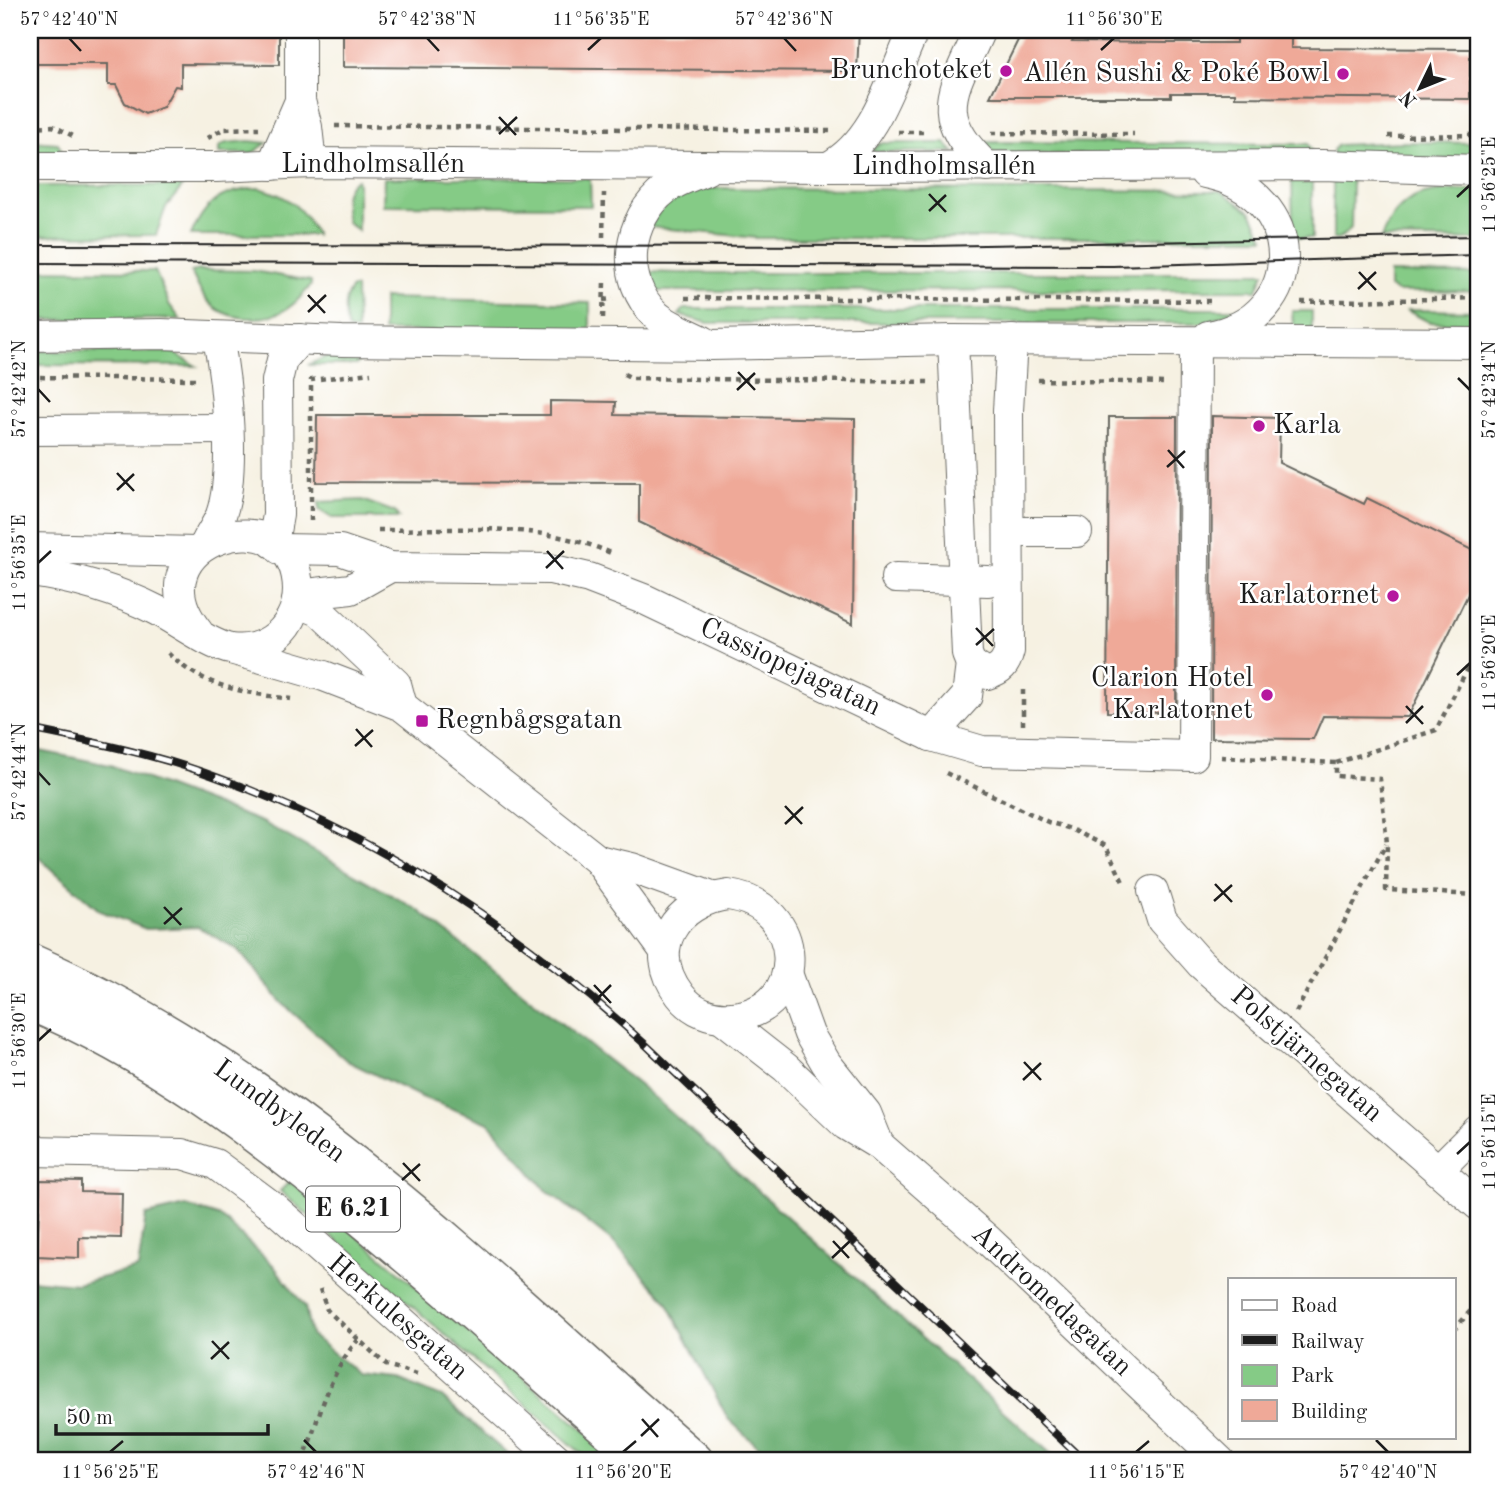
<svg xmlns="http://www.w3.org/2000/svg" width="1508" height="1491" viewBox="0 0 1508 1491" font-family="'Old Standard TT',serif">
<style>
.green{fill:#85cb86;stroke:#507451;stroke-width:2}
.forest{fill:#6caf73;stroke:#446648;stroke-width:2}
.building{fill:#efa998}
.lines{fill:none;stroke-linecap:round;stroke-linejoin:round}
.minor-casing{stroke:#686761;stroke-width:32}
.highway-casing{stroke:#686761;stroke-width:41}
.path{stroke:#686761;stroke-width:4.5;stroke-dasharray:5 5;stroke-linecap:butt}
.minor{stroke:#fff;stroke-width:30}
.highway{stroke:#fff;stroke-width:38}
.tram{stroke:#1c1c1c;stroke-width:2}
.rail-casing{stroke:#1c1c1c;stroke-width:8}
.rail{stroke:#fff;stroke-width:5;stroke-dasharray:16;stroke-linecap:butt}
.ticks{fill:none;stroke:#1c1c1c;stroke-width:2.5}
.poi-dot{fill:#b5179e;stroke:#fff;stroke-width:2.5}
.labels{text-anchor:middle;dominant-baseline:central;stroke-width:5;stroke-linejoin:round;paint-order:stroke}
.shield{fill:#fff;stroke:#606060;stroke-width:2}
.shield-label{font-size:26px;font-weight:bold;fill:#1c1c1c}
.poi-label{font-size:28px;fill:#1c1c1c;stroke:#fff;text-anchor:end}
.street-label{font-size:28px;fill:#1c1c1c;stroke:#fff}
.neatline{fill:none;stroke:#1c1c1c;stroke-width:2.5}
.ticks-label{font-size:18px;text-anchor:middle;fill:#1c1c1c}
</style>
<rect width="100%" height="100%" fill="#fff"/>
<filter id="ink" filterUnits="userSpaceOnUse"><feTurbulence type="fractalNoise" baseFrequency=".0143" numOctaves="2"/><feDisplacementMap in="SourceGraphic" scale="14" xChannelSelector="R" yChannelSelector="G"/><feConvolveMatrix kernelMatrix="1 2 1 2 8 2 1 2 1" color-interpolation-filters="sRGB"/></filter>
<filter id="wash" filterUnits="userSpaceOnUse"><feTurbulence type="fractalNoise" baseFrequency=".00686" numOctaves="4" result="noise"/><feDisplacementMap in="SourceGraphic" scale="28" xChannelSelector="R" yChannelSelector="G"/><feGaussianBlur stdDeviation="1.57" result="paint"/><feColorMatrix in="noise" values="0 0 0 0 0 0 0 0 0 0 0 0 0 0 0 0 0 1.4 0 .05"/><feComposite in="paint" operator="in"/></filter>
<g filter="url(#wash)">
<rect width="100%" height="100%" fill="#f6f1e2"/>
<g class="green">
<polygon points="30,141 58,143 63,153 30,156"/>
<polygon points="249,141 267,143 251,154 219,153 219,147 226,143"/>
<polygon points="980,142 1308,144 1312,150 1311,158 994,153"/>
<polygon points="1401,142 1478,143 1478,159 1333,159 1333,150 1338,145"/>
<polygon points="880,143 945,143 954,152 870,152"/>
<polygon points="1292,176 1312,176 1312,238 1293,238"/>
<polygon points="384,178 590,178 591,206 383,205"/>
<polygon points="1350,178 1352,184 1351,228 1340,238 1333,239 1333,180"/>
<path d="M357,179L358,184V231L347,222C344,206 341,188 357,179Z"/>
<polygon points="178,185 182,187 166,207 156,235 30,236 30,186"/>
<path d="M259,188C287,195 304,208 316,235H191C206,200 222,191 259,188Z"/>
<polygon points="697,188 1221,191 1251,212 1264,238 757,238 649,227 662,207"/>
<path d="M1478,190V240L1381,238C1400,189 1431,190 1478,190Z"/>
<polygon points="30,270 155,271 169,304 180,319 30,320"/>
<path d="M199,270L254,271L311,281V285C304,293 298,302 288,308C266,323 225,322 207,300C200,293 196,281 191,272Z"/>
<polygon points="646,272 679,273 1264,273 1257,290 655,291"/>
<polygon points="1389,273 1478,274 1478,291 1397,292 1389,287"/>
<path d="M352,288H356L357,331L348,329C344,314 342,300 352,288Z"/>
<polygon points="383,298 590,303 590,332 383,331"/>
<polygon points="684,309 1240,309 1202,323 708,323 679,315"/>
<polygon points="1406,310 1478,311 1478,325 1429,322"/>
<polygon points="1292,311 1312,311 1312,336 1294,336"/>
<polygon points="30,351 172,352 196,366 30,365"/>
<polygon points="334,353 361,354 362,358 356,365 308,365"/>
<polygon points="362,500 395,512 399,518 332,518 319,510 319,502"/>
<polygon points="290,1181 316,1201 620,1461 590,1461 280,1191"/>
</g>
<g class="forest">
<polygon points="30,749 110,765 264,823 418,910 648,1092 1059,1461 774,1461 728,1419 666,1300 614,1243 544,1188 489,1123 419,1096 347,1061 282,1003 238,950 198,927 146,929 100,911 30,850"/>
<polygon points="186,1206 221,1217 273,1265 305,1307 311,1335 361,1375 398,1379 442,1397 515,1461 30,1461 30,1280 77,1284 138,1268 146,1215"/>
</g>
<g id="blocks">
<g class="building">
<polygon points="30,30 279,30 279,65 181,64 181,87 175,86 163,107 145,114 125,103 116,85 108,85 108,64 30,64"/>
<polygon points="343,30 859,30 857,71 343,67"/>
<polygon points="1023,30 1078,30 1072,42 1171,43 1236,43 1236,30 1291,30 1291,48 1470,49 1470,99 1235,97 1235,93 1171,93 1171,97 990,97"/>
<polygon points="550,401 616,402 615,415 855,419 853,624 639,522 639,483 316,482 317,415 550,415"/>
<polygon points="1212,416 1280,418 1279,463 1364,504 1367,498 1478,553 1478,574 1408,717 1323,716 1313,739 1211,738"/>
<polygon points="1109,417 1177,417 1176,713 1107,712"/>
<polygon points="40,1180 81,1181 81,1192 122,1193 121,1238 79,1237 79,1258 37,1256"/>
</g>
</g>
</g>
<g filter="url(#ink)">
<use href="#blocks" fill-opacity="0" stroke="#686761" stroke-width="2"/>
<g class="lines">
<defs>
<g id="minor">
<polyline points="300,30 300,101 307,127 311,163"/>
<path d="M980,30C953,91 930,114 987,167"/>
<polyline points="272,165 300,101"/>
<polyline points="30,167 216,167 311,163 828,167 1322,165 1478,170"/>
<path d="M828,167C877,141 892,77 914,30"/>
<path d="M1205,173C1307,192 1310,319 1208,336"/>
<polyline points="30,336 161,334 342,341 712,345 953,340 1478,343"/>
<path d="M953,340L967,654L971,664L987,674C1001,670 1006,664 1009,651L1008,411L1012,340"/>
<path d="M705,342C690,334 670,327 657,316C618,280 627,218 666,189C677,180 693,176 706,170"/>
<polyline points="30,430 227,429"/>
<polyline points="1009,532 1077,532"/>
<path d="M206,543C210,534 217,525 221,515C236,472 227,383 218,338"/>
<polyline points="273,543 278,515 277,381 282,360 300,339"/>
<polyline points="30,548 196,552"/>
<polyline points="280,549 340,550 390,567 550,569 589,578 646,600 931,736 982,751 1193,756 1195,342"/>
<path d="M30,572C75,578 115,589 156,610C176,620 211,646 231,649C245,651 260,647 271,640C288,629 298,610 298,590C297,488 125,541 198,632"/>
<polyline points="896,578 988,581"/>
<polyline points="298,595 351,589 390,567"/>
<polyline points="297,602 319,611 396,684 402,706"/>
<polyline points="234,650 324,676 402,706 598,860 664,950"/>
<polyline points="931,736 967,696 971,664"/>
<polyline points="598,860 632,868 712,897"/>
<polyline points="1153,891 1162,920 1201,964 1478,1205"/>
<path d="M728,895C806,905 810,1010 732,1017C712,1019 692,1011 680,995C645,949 675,902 728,895Z"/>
<polyline points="787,973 809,1034 826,1063 866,1113 879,1145"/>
<polyline points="722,1018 786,1068 846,1125 879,1145 988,1240 1220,1461"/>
<polyline points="30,1151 182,1154 215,1164 273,1207 559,1461"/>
<polyline points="1439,1169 1478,1130"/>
</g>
<g id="highway">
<path d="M30,963C286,1075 486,1280 694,1461"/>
<path d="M30,1001C153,1052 260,1134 363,1218C459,1297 551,1379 645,1461"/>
</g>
</defs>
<use href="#minor" class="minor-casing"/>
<use href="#highway" class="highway-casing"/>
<g class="path">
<polyline points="335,126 830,131"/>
<polyline points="30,127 53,126 75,137"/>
<polyline points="898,132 928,132"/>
<polyline points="992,133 1134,134"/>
<polyline points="1388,136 1478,135"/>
<polyline points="208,138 223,129 259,128"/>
<polyline points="603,237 604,193"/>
<polyline points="685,298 1215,301"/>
<polyline points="603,300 613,299"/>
<polyline points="1301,302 1478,298"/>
<polyline points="603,318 604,281"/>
<polyline points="624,374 632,378 929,382"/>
<polyline points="30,377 195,379"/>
<polyline points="1038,380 1166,383"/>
<polyline points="311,521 311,380 371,373"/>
<path d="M378,530C456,530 538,521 611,553"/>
<path d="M168,653C201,687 246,693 291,699"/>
<polyline points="1023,725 1023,685"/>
<polyline points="1221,757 1336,763"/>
<polyline points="946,773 1048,822 1071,829 1106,846 1124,884"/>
<polyline points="1475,916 1476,895 1386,890 1387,843 1380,779 1336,776 1336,763 1436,730 1478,648"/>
<polyline points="1296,1012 1386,844"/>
<polyline points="320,1289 327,1310 386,1365 417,1374"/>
<polyline points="1454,1330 1478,1302"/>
<path d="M303,1461C318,1421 329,1372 358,1340"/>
</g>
<use href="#minor" class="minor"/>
<use href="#highway" class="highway"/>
<g class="tram">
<polyline points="30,245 929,246 1478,236"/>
<polyline points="30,263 1113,266 1478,255"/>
</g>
<defs>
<path id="rail" d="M30,729C94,742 158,755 219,778C383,838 519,929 647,1046L1084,1461"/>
</defs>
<use href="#rail" class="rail-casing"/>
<use href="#rail" class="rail"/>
</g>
</g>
<path class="ticks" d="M69,38L81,51M427,38L439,51M784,38L796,51M588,50L601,38M1101,50L1114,38M499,117L516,135M499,134L517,117M929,194L946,212M1457,197L1470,185M929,211L946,195M1359,272L1376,290M1358,289L1376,272M308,295L325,313M308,312L326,295M738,372L755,390M1458,378L1470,390M38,389L50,402M737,390L755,373M1168,450L1184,468M1167,467L1185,451M117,473L134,491M117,490L134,474M547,551L563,569M38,563L51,551M546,568L564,551M976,628L993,646M976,645L994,629M1457,675L1470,663M1406,706L1423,724M1406,723L1423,706M356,729L372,747M355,746L373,730M38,772L50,785M785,806L802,824M785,824L803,807M1215,884L1232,902M1214,901L1232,885M164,907L181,925M164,924L182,908M594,985L611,1003M594,1002L611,985M38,1041L51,1029M1024,1062L1041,1080M1023,1080L1041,1063M1457,1154L1470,1142M403,1163L420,1181M402,1180L420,1164M833,1241L849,1258M832,1258L850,1241M212,1341L229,1359M211,1359L229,1342M642,1419L658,1437M641,1436L659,1419M304,1440L316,1452M1376,1440L1388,1452M110,1452L123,1441M623,1452L636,1441M1136,1452L1149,1441"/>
<g class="poi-dot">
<circle cx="1006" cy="71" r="7"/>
<circle cx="1343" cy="74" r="7"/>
<circle cx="1259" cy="426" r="7"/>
<circle cx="1393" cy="596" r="7"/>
<circle cx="1267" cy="695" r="7"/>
<rect x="415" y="714" width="14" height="14" rx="3.5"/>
</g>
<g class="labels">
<rect class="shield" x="306" y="1186.5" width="94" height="45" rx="5"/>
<g class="shield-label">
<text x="353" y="1209">E 6.21</text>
</g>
<g class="poi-label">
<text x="992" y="71">Brunchoteket</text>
<text x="1329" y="74">Allén Sushi &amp; Poké Bowl</text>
<text x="1273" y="426" text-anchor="start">Karla</text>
<text x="1379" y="596">Karlatornet</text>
<text x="1253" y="679">Clarion Hotel<tspan x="1253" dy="32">Karlatornet</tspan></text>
<text x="436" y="721" text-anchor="start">Regnbågsgatan</text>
</g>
<g class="street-label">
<text x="373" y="165">Lindholmsallén</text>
<text x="944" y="167">Lindholmsallén</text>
<text transform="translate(790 668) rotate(25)">Cassiopejagatan</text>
<text transform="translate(1306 1055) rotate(41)">Polstjärnegatan</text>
<text transform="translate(279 1112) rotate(36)">Lundbyleden</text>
<text transform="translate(1051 1301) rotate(43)">Andromedagatan</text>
<text transform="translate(397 1318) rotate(41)">Herkulesgatan</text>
</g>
</g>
<rect width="1508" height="1491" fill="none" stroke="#fff" stroke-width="77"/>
<rect x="1228" y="1278" width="228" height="161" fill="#ffffff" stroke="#a4a4a4" stroke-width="2"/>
<rect x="1242" y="1300" width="35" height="10" fill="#ffffff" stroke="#a4a4a4" stroke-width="2"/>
<text x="1291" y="1312" font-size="21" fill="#1c1c1c">Road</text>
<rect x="1242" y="1335" width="35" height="10" fill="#1c1c1c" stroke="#a4a4a4" stroke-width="2"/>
<text x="1291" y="1348" font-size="21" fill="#1c1c1c">Railway</text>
<rect x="1242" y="1365" width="35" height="21" fill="#85cb86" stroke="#a4a4a4" stroke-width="2"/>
<text x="1291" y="1382" font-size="21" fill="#1c1c1c">Park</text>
<rect x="1242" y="1400" width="35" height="21" fill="#efa998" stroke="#a4a4a4" stroke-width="2"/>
<text x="1291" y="1418" font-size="21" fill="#1c1c1c">Building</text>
<g transform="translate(1420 88) rotate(227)" stroke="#ffffff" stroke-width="5" paint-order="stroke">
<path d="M0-5L12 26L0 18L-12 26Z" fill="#1c1c1c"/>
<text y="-10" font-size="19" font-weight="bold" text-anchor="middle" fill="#1c1c1c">N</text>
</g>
<path d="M56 1424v10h212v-10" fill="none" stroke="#1c1c1c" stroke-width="3.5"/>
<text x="66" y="1424" font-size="21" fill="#1c1c1c" stroke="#ffffff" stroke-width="5" paint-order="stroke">50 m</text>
<rect x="38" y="38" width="1432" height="1414" class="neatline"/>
<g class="ticks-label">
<text x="69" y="25">57°42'40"N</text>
<text x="427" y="25">57°42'38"N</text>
<text x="601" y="25">11°56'35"E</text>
<text x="784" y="25">57°42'36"N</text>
<text x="1114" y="25">11°56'30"E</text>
<text transform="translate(1489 185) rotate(-90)" y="6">11°56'25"E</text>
<text transform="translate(19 389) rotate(-90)" y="6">57°42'42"N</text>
<text transform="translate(1489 390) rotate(-90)" y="6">57°42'34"N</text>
<text transform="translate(19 563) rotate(-90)" y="6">11°56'35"E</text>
<text transform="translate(1489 663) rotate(-90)" y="6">11°56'20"E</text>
<text transform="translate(19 772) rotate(-90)" y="6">57°42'44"N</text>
<text transform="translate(19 1041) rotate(-90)" y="6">11°56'30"E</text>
<text transform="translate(1489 1142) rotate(-90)" y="6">11°56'15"E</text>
<text x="110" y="1478">11°56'25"E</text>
<text x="316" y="1478">57°42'46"N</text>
<text x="623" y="1478">11°56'20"E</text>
<text x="1136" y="1478">11°56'15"E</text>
<text x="1388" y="1478">57°42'40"N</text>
</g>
</svg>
